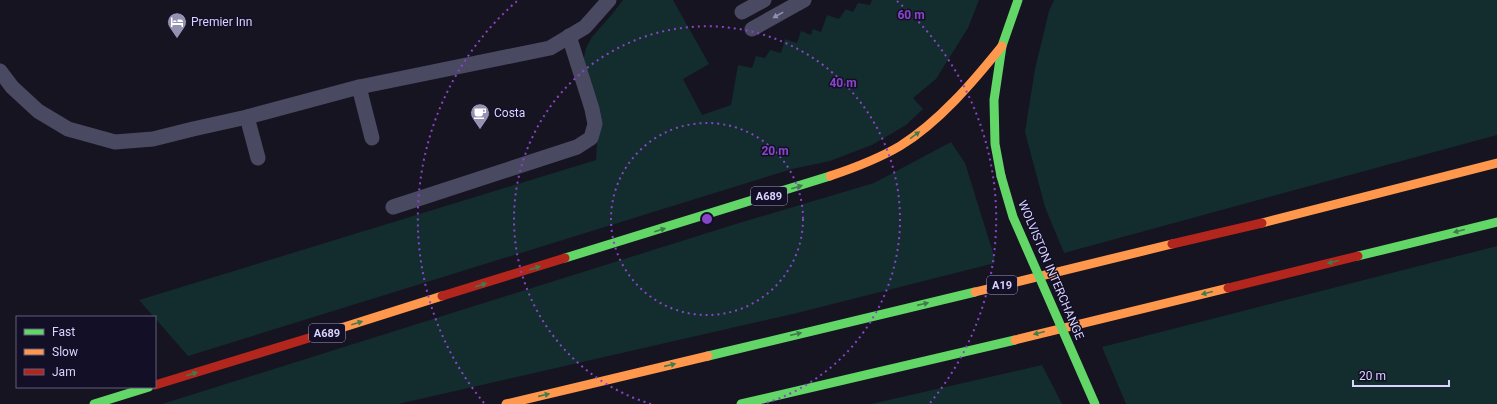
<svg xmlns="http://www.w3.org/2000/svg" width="1497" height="404" viewBox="0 0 1497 404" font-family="Roboto,sans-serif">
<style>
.green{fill:#132c2d}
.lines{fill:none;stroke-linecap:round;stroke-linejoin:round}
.lane{stroke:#4a4962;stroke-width:15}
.fast{stroke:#63d668;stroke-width:9}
.slow{stroke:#ff974d;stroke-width:9}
.jam{stroke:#b3261e;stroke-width:9}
.fast-bridge{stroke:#63d668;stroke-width:9}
.oneway{fill:#928eb0}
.oneway2{fill:#3f7c4a}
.ring{fill:none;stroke:#8945c9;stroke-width:2;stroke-dasharray:2 4}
.labels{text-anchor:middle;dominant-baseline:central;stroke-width:3;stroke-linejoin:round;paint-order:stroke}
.shield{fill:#130f26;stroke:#9e99be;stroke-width:1}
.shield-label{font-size:11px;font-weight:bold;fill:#d9d4ff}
.poi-label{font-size:12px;fill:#d9d4ff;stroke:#130f26;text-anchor:start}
.street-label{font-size:12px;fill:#d9d4ff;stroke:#130f26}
.centre{fill:#8945c9;stroke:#130f26;stroke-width:2}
.ring-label{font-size:12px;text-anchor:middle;font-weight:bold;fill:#8945c9;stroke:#130f26;stroke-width:3;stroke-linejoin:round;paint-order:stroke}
</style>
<rect width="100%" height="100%" fill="#161421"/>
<g class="green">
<polygon points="623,0 673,0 709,64 683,79 702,115 731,105 738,65 752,68 756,56 765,58 770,50 781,53 785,39 797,43 801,31 811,35 813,29 821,32 827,15 839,19 846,9 853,12 858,3 870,5 872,0 979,0 968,28 936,79 913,98 923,109 906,125 872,145 830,161 792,169 188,356 139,300 596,160 599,107 583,61 586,48 592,37 613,13"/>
<polygon points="1054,0 1497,0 1497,135 1064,253 1045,207 1025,132 1035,69 1049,11"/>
<polygon points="951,142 965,163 994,256 995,263 797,313 398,404 162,404 739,223 874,183"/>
<polygon points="1497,246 1497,404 1126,404 1102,347"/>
<polygon points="1042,365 1062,404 871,404"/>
</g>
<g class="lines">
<g class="lane">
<polyline points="742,12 764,0"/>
<polyline points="752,29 804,0"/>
<polyline points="0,71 12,87 38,111 68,129 115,142 153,139 193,129 247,117 359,87 550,48 585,27 609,0"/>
<polyline points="359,87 372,138"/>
<polyline points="247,117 258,158"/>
<polyline points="393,207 577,147 591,138 595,124 592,109 569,36"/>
</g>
<g class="fast">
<polyline points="1001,176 995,144 994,100 1002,46 1018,0"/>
<polyline points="1358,256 1497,222"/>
<polyline points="565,258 830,176"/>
<polyline points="708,356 975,292"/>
<polyline points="94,404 149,387"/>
<polyline points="741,404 1015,340"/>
</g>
<g class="slow">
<path d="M830,176C854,168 878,159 900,146C939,122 973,82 1002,46"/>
<polyline points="1262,223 1497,163"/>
<polyline points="975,292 1172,244"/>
<polyline points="322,334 442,296"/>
<polyline points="1015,340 1228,288"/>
<polyline points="506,404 708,356"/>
</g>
<g class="jam">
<polyline points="1172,244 1262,223"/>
<polyline points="1228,288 1358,256"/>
<polyline points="442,296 565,258"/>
<polyline points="155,385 322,334"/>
</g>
<polyline class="fast-bridge" points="1001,176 1013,217 1095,404"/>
</g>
<defs><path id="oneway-solid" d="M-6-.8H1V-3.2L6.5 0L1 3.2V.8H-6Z"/></defs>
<use class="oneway" href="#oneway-solid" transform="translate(778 15) rotate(151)"/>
<g class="oneway2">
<use href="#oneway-solid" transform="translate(915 135) rotate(-36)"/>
<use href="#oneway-solid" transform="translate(797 187) rotate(-17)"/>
<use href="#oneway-solid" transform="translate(660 230) rotate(-17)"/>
<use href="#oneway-solid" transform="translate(1459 231) rotate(166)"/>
<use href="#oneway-solid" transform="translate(1333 262) rotate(166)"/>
<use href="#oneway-solid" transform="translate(535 268) rotate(-17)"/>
<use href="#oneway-solid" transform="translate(481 285) rotate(-17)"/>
<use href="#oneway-solid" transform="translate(1207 293) rotate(166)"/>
<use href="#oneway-solid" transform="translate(923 304) rotate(-13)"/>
<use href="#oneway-solid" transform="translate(357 323) rotate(-17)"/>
<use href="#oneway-solid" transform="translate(1039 333) rotate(166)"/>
<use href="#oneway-solid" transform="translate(796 334) rotate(-13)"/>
<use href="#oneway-solid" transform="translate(670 365) rotate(-13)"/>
<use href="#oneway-solid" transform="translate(192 374) rotate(-17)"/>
<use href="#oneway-solid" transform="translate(544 395) rotate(-13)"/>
</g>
<g class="ring">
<circle cx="707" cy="219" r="96"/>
<path d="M651 404A193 193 0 1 1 763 404"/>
<path d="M484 403A289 289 0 0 1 517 1M897 1A289 289 0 0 1 930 403"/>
</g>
<defs>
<symbol id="hotel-pin" viewBox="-11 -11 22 30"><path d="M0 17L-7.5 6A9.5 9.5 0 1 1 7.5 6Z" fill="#9591b1" stroke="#130f26"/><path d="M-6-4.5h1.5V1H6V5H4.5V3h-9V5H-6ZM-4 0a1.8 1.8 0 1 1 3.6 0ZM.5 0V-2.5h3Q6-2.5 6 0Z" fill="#fff"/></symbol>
<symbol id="cafe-pin" viewBox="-11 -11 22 30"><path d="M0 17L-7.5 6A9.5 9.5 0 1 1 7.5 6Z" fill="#9591b1" stroke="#130f26"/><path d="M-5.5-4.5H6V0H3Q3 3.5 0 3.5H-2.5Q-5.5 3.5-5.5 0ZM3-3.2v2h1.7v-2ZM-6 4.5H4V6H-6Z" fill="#fff"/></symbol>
</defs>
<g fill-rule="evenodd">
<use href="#hotel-pin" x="166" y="11" width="22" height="30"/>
<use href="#cafe-pin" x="469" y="102" width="22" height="30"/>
</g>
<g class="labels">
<g class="shield">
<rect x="751" y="187" width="36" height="18" rx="3"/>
<rect x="987" y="276" width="30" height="18" rx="3"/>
<rect x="309" y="324" width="36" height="18" rx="3"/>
</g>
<g class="shield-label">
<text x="769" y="196">A689</text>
<text x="1002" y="285">A19</text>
<text x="327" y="333">A689</text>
</g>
<g class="poi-label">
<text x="191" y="22">Premier Inn</text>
<text x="494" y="113">Costa</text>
</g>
<g class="street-label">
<text transform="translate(1051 270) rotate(67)">WOLVISTON INTERCHANGE</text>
</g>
</g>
<circle cx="707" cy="219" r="6" class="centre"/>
<g class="ring-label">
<text x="911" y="19">60 m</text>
<text x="843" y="87">40 m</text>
<text x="775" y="155">20 m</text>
</g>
<rect x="16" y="316" width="140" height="72" fill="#130f26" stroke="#625e7d"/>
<rect x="24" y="329" width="20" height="6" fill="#63d668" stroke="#625e7d"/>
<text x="52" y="336" font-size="12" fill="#d9d4ff">Fast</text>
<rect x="24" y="349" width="20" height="6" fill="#ff974d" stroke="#625e7d"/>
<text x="52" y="356" font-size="12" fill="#d9d4ff">Slow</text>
<rect x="24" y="369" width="20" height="6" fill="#b3261e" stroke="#625e7d"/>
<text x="52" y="376" font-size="12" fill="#d9d4ff">Jam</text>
<path d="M1353 380v6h96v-6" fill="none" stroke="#d9d4ff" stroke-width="2"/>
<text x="1359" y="380" font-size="12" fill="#d9d4ff" stroke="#130f26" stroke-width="3" paint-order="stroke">20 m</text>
</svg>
